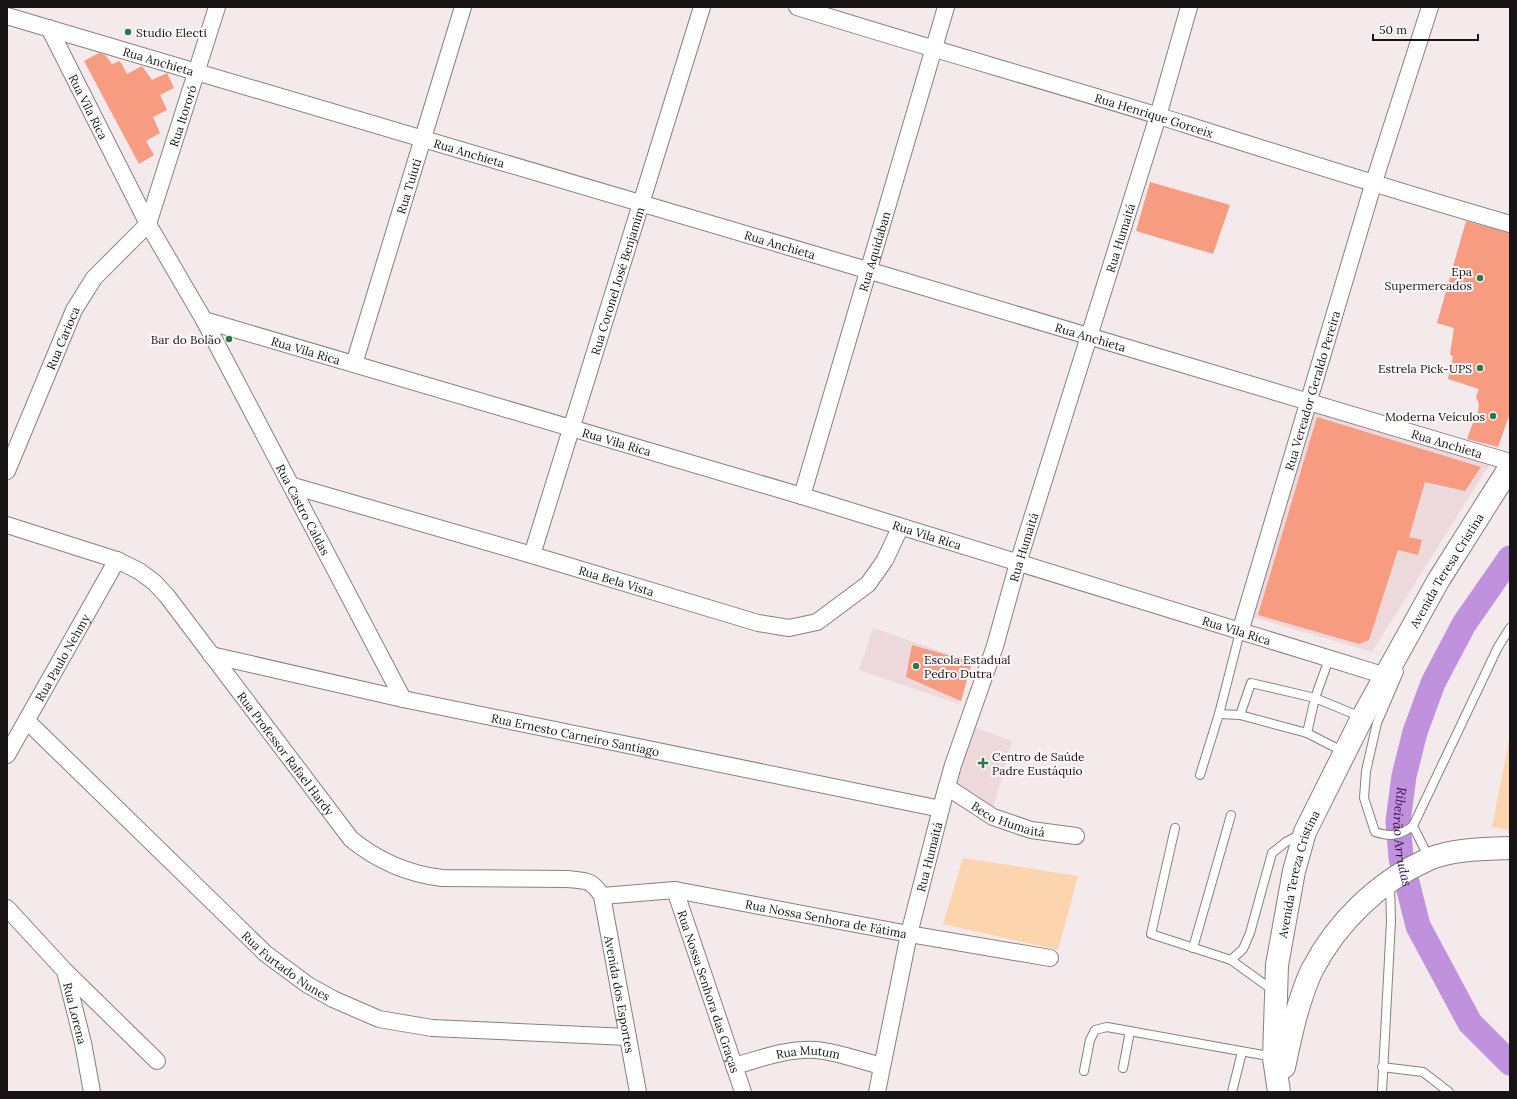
<svg xmlns="http://www.w3.org/2000/svg" width="1517" height="1099" viewBox="0 0 1517 1099" font-family="Lora,serif">
<style>
.built{fill:#edd9dc}
.green{fill:#fcd5ae}
.lines{fill:none;stroke-linecap:round;stroke-linejoin:round}
.river{stroke:#c091dc;stroke-width:25}
.building{fill:#f79c80}
.lane-casing{stroke:#897f80;stroke-width:10}
.street-casing{stroke:#897f80;stroke-width:18}
.highway-casing{stroke:#897f80;stroke-width:24}
.lane{stroke:#fff;stroke-width:8}
.street{stroke:#fff;stroke-width:16}
.highway{stroke:#fff;stroke-width:22}
.poi-dot{fill:#2d7847;stroke:#fef8f9;stroke-width:1.5}
.labels{text-anchor:middle;dominant-baseline:central;stroke-width:4;stroke-linejoin:round;paint-order:stroke}
.poi-label{font-size:12px;fill:#181415;stroke:#fef8f9;text-anchor:end}
.street-label{font-size:12px;fill:#181415;stroke:#fef8f9}
.water-label{font-size:13px;font-style:italic;fill:#3c0e51;stroke:#fef8f9}
</style>
<rect width="100%" height="100%" fill="#f4e9eb"/>
<g class="built">
<polygon points="1310,411 1494,457 1372,652 1249,616"/>
<polygon points="873,628 972,662 959,704 859,670"/>
<polygon points="971,726 1012,741 993,809 953,784"/>
</g>
<g class="green">
<polygon points="1510,736 1510,830 1492,827"/>
<polygon points="963,858 1078,876 1058,950 943,924"/>
</g>
<g class="lines">
<path class="river" id="s1" d="M1510,558L1464,624L1433,683L1415,732L1404,776L1398,821L1401,858L1418,926L1470,1023L1510,1063"/>
</g>
<g class="building">
<polygon points="99,53 105,55 112,64 120,61 127,74 142,66 152,80 167,73 174,88 160,95 167,110 153,117 160,133 146,141 154,155 139,164 84,61"/>
<polygon points="1150,182 1230,205 1213,254 1136,231"/>
<polygon points="1466,221 1510,233 1510,413 1498,447 1467,439 1474,420 1477,419 1479,404 1476,397 1479,389 1448,379 1453,357 1450,354 1454,328 1437,323"/>
<polygon points="1317,417 1481,467 1465,491 1425,482 1409,537 1422,540 1418,555 1398,550 1369,640 1359,644 1258,615"/>
<polygon points="912,645 972,662 961,701 906,677"/>
</g>
<g class="lines">
<defs>
<g id="lane">
<path d="M1399,672L1377,723L1366,771L1364,798L1375,832C1390,837 1399,836 1413,826"/>
<polyline points="1219,714 1240,715 1307,733 1344,752"/>
<polyline points="1240,715 1251,683 1315,698 1361,717"/>
<polyline points="1307,733 1315,698 1329,659"/>
<polyline points="1200,775 1219,714 1240,632"/>
<polyline points="1175,828 1151,934 1231,960 1274,991"/>
<polyline points="1429,858 1413,826 1498,647 1510,628"/>
<polyline points="1193,948 1231,815"/>
<polyline points="1231,960 1243,949 1250,933 1272,853 1286,842 1301,834"/>
<polyline points="1382,1067 1423,1072 1449,1092"/>
<polyline points="1123,1068 1130,1031"/>
<polyline points="1084,1071 1090,1040 1095,1030 1107,1027 1274,1057"/>
<polyline points="1232,1092 1242,1052"/>
<polyline points="1382,1092 1391,921 1390,885"/>
</g>
<g id="street">
<path id="s2" d="M797,7C918,45 1039,79 1159,116C1276,153 1392,190 1510,224"/>
<path id="s3" d="M7,16L867,270L1510,462"/>
<path id="s4" d="M49,28L148,224L204,320L802,496L1386,676"/>
<path id="s5" d="M204,320L403,699"/>
<path id="s6" d="M354,364L463,7"/>
<path id="s7" d="M7,471L74,310L94,278L148,224L217,7"/>
<path id="s8" d="M293,486L532,555L758,623L789,628L817,622L868,584L885,560L900,528"/>
<path id="s9" d="M802,496L946,7"/>
<path id="s10" d="M7,525L117,560L139,571L154,582L167,596L351,839C378,861 408,874 442,878L567,879C586,881 591,879 602,896L638,1092"/>
<path id="s11" d="M532,555L702,7"/>
<path id="s12" d="M1240,632L1373,185L1430,7"/>
<path id="s13" d="M211,655L403,699L941,809"/>
<path id="s14" d="M27,721L266,954L308,985L333,999L379,1019L432,1028L628,1037"/>
<path id="s15" d="M7,755L117,560"/>
<path id="s16" d="M947,787L993,817L1031,830L1076,836"/>
<path id="s17" d="M675,890L743,1092"/>
<path id="s18" d="M602,896L675,890L909,934L1050,958"/>
<path id="s19" d="M7,908L65,971L83,1043L92,1092"/>
<polyline points="65,971 157,1061"/>
<path id="s20" d="M734,1066C760,1059 788,1048 816,1050C838,1052 861,1061 882,1066"/>
<path id="s21" d="M877,1092L909,934L944,797L953,765L995,646L1018,563L1158,116L1189,7"/>
</g>
<g id="highway">
<path d="M1284,1067C1291,1034 1298,1000 1312,970C1337,922 1379,881 1429,859C1453,849 1484,849 1510,848"/>
<path id="s22" d="M1279,1092L1274,1058L1277,965L1294,871L1305,832L1362,718L1438,581L1510,467"/>
</g>
</defs>
<use href="#lane" class="lane-casing"/>
<use href="#street" class="street-casing"/>
<use href="#highway" class="highway-casing"/>
<use href="#lane" class="lane"/>
<use href="#street" class="street"/>
<use href="#highway" class="highway"/>
</g>
<g class="poi-dot">
<circle cx="128" cy="32" r="4"/>
<circle cx="1480" cy="278" r="4"/>
<circle cx="229" cy="339" r="4"/>
<circle cx="1480" cy="368" r="4"/>
<circle cx="1493" cy="416" r="4"/>
<circle cx="916" cy="666" r="4"/>
<path d="M981 757h4v4h4v4h-4v4h-4v-4h-4v-4h4z"/>
</g>
<g class="labels">
<g class="poi-label">
<text x="136" y="32" text-anchor="start">Studio Electi</text>
<text x="1472" y="271">Epa<tspan x="1472" dy="14">Supermercados</tspan></text>
<text x="221" y="339">Bar do Bolão</text>
<text x="1472" y="368">Estrela Pick-UPS</text>
<text x="1485" y="416">Moderna Veículos</text>
<text x="924" y="659" text-anchor="start">Escola Estadual<tspan x="924" dy="14">Pedro Dutra</tspan></text>
<text x="992" y="756" text-anchor="start">Centro de Saúde<tspan x="992" dy="14">Padre Eustáquio</tspan></text>
</g>
<g class="street-label">
<text stroke="none"><textPath href="#s3" startOffset="158">Rua Anchieta</textPath></text>
<text stroke="none"><textPath href="#s4" startOffset="88">Rua Vila Rica</textPath></text>
<text stroke="none"><textPath href="#s7" startOffset="402">Rua Itororó</textPath></text>
<text stroke="none"><textPath href="#s2" startOffset="373">Rua Henrique Gorceix</textPath></text>
<text stroke="none"><textPath href="#s3" startOffset="482">Rua Anchieta</textPath></text>
<text stroke="none"><textPath href="#s6" startOffset="186">Rua Tuiuti</textPath></text>
<text stroke="none"><textPath href="#s21" startOffset="889">Rua Humaitá</textPath></text>
<text stroke="none"><textPath href="#s3" startOffset="806">Rua Anchieta</textPath></text>
<text stroke="none"><textPath href="#s9" startOffset="255">Rua Aquidaban</textPath></text>
<text stroke="none"><textPath href="#s11" startOffset="287">Rua Coronel José Benjamim</textPath></text>
<text stroke="none"><textPath href="#s3" startOffset="1130">Rua Anchieta</textPath></text>
<text stroke="none"><textPath href="#s7" startOffset="144">Rua Carioca</textPath></text>
<text stroke="none"><textPath href="#s4" startOffset="437">Rua Vila Rica</textPath></text>
<text stroke="none"><textPath href="#s12" startOffset="252">Rua Vereador Geraldo Pereira</textPath></text>
<text stroke="none"><textPath href="#s4" startOffset="761">Rua Vila Rica</textPath></text>
<text stroke="none"><textPath href="#s3" startOffset="1502">Rua Anchieta</textPath></text>
<text stroke="none"><textPath href="#s5" startOffset="214">Rua Castro Caldas</textPath></text>
<text stroke="none"><textPath href="#s4" startOffset="1085">Rua Vila Rica</textPath></text>
<text stroke="none"><textPath href="#s21" startOffset="565">Rua Humaitá</textPath></text>
<text stroke="none"><textPath href="#s22" startOffset="561">Avenida Teresa Cristina</textPath></text>
<text stroke="none"><textPath href="#s8" startOffset="337">Rua Bela Vista</textPath></text>
<text stroke="none"><textPath href="#s4" startOffset="1409">Rua Vila Rica</textPath></text>
<text stroke="none"><textPath href="#s15" startOffset="112">Rua Paulo Nehmy</textPath></text>
<text stroke="none"><textPath href="#s13" startOffset="373">Rua Ernesto Carneiro Santiago</textPath></text>
<text stroke="none"><textPath href="#s10" startOffset="375">Rua Professor Rafael Hardy</textPath></text>
<text stroke="none"><textPath href="#s16" startOffset="70">Beco Humaitá</textPath></text>
<text stroke="none"><textPath href="#s21" startOffset="241">Rua Humaitá</textPath></text>
<text stroke="none"><textPath href="#s22" startOffset="221">Avenida Tereza Cristina</textPath></text>
<text stroke="none"><textPath href="#s18" startOffset="227">Rua Nossa Senhora de Fátima</textPath></text>
<text stroke="none"><textPath href="#s14" startOffset="357">Rua Furtado Nunes</textPath></text>
<text stroke="none"><textPath href="#s17" startOffset="107">Rua Nossa Senhora das Graças</textPath></text>
<text stroke="none"><textPath href="#s10" startOffset="849">Avenida dos Esportes</textPath></text>
<text stroke="none"><textPath href="#s19" startOffset="129">Rua Lorena</textPath></text>
<text stroke="none"><textPath href="#s20" startOffset="76">Rua Mutum</textPath></text>
</g>
<g class="water-label">
<text stroke="none"><textPath href="#s1" startOffset="306">Ribeirão Arrudas</textPath></text>
</g>
</g>
<rect width="1517" height="1099" fill="none" stroke="#181415" stroke-width="16"/>
<path d="M1373 34v6h105v-6" fill="none" stroke="#181415" stroke-width="2"/>
<text x="1379" y="34" font-size="12" fill="#181415" stroke="#fef8f9" stroke-width="3" paint-order="stroke">50 m</text>
</svg>
